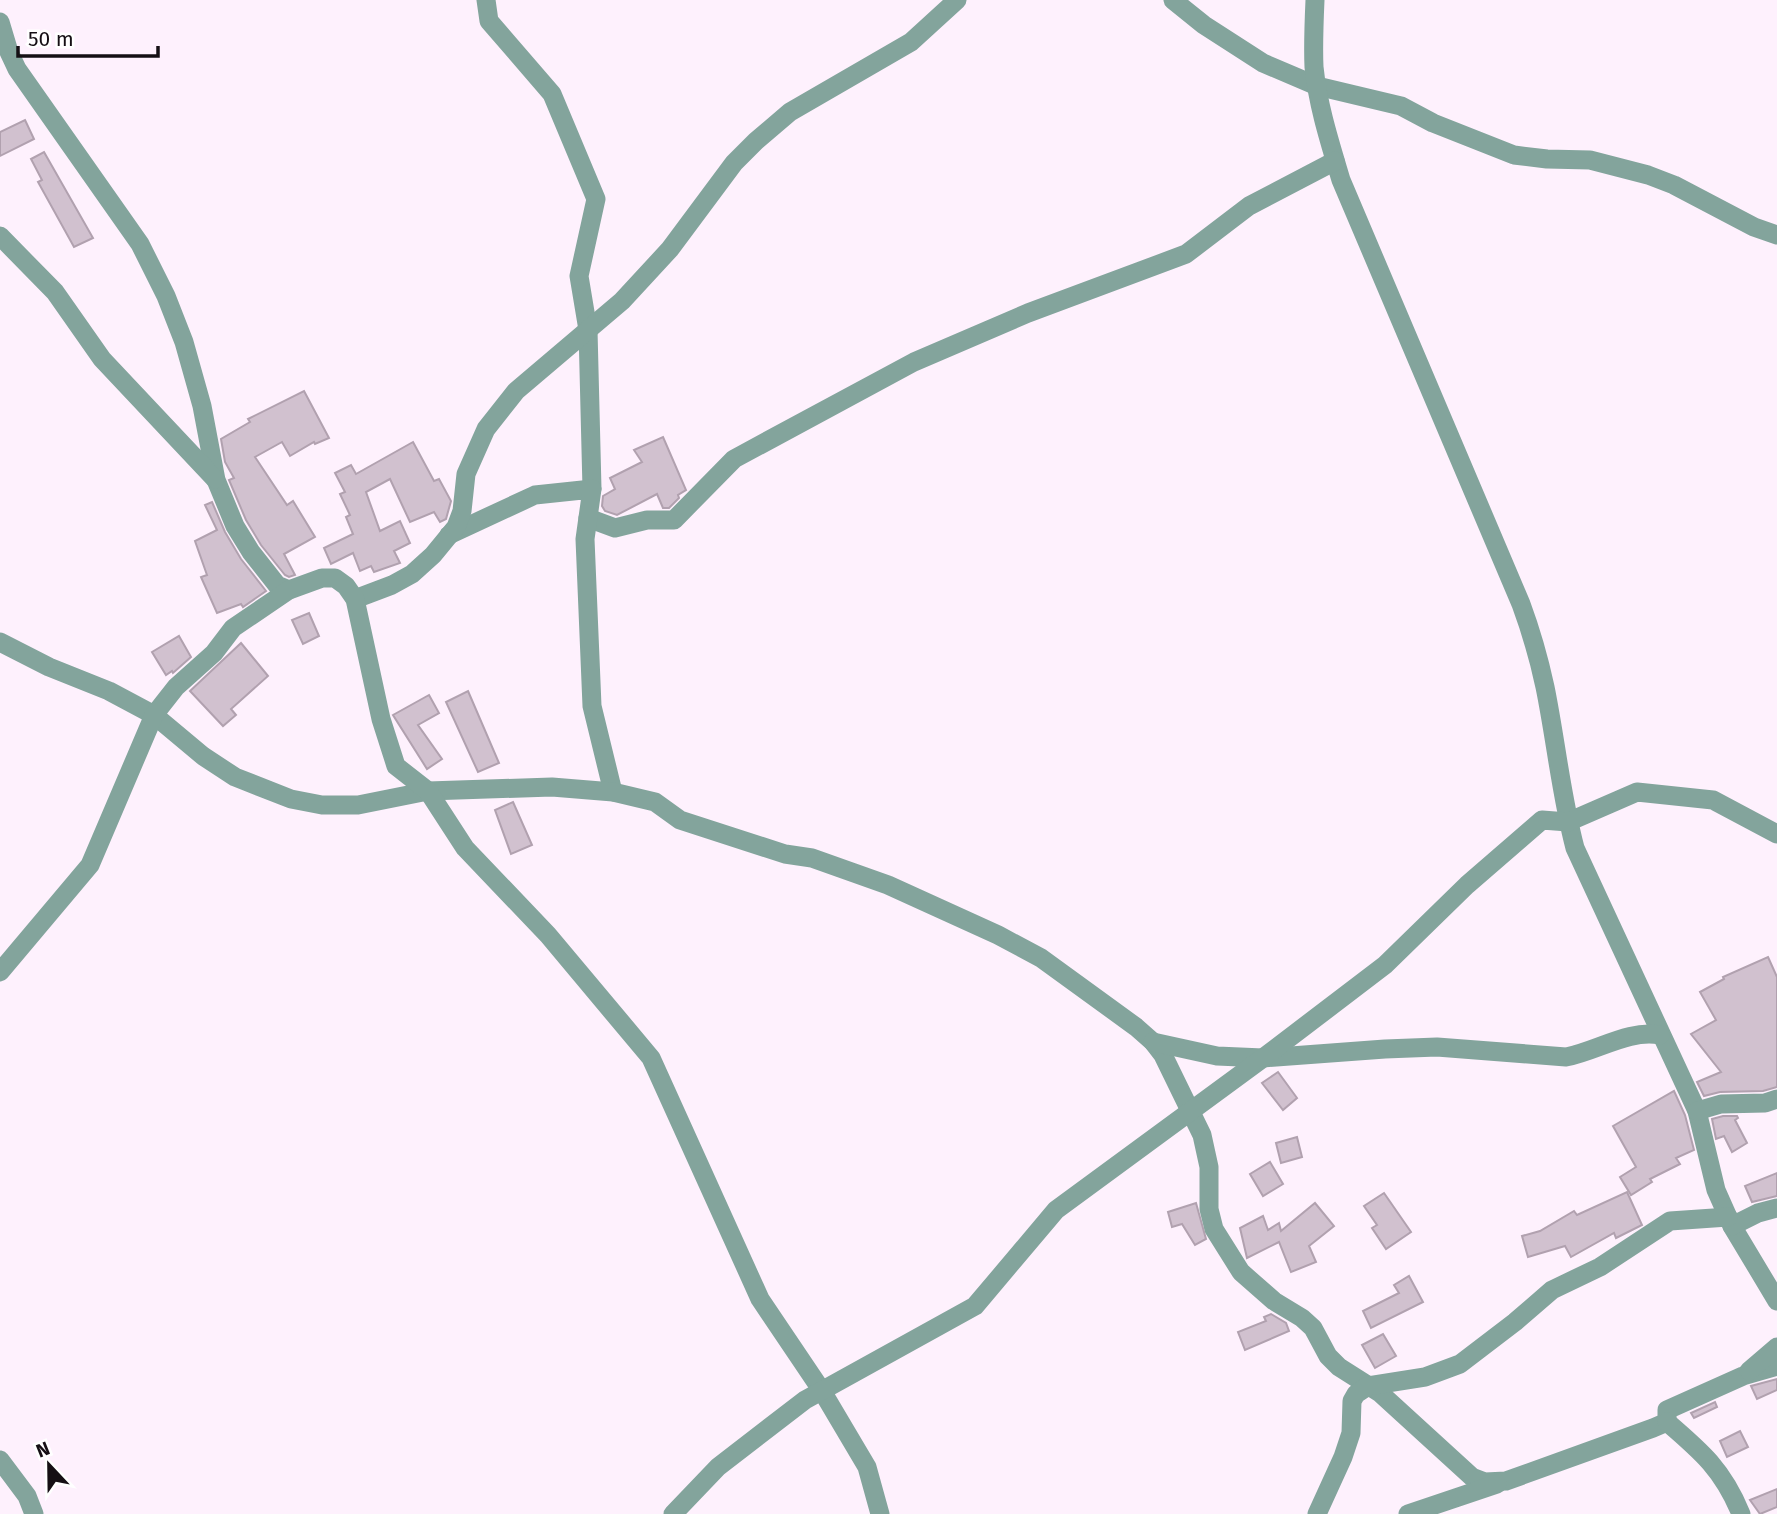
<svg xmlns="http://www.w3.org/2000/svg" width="1777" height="1514" viewBox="0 0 1777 1514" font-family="'Fira Sans',sans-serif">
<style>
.building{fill:#d1c1cf;stroke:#b1a1af;stroke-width:2}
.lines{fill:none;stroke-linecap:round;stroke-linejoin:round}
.minor{stroke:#83a49c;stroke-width:19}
</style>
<rect width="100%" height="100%" fill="#fef1fd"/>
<g class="building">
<polygon points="25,120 34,139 0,156 0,132"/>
<polygon points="44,152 93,238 74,247 38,182 42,180 31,159"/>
<polygon points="304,391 329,438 315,444 314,442 290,456 282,442 255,457 287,505 293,501 315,537 284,554 295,575 289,577 285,575 261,545 246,520 229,480 234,478 225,462 221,439 250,422 248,419"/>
<polygon points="663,437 686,490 678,495 679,498 669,508 663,508 657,494 617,515 605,511 602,506 603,496 615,489 610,478 642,462 634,450"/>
<polygon points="413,442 434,481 439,479 451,501 446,519 440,522 434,512 410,522 390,479 366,492 380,531 400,521 410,543 394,551 400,563 374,572 371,566 360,571 353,553 331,564 324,548 353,534 346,517 350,515 340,494 345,492 335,473 351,465 356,474"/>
<polygon points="212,502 225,532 241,559 266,591 243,607 241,604 217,613 201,577 207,575 195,541 217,530 205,505"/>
<polygon points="309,613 319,636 303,644 292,620"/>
<polygon points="179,636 191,657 173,673 172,671 166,675 152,652"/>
<polygon points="241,643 268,676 231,709 236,715 223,726 190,691"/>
<polygon points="468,691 499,763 478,772 446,702"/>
<polygon points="429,695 439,713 418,725 442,759 427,769 393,715"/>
<polygon points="513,802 532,845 511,854 495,810"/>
<polygon points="1768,957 1777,977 1777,1087 1763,1091 1720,1092 1704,1096 1697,1082 1721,1072 1691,1034 1716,1020 1700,992 1724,979 1723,977"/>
<polygon points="1278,1072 1297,1098 1283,1110 1262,1083"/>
<polygon points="1674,1091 1685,1115 1694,1150 1676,1158 1680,1164 1650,1179 1652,1182 1631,1195 1620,1177 1636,1167 1613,1126"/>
<polygon points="1723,1116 1737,1116 1738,1118 1735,1120 1747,1143 1732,1152 1724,1136 1716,1139 1712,1119"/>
<polygon points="1297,1137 1302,1157 1281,1163 1276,1143"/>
<polygon points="1270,1162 1283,1184 1263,1196 1250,1174"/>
<polygon points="1777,1173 1777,1196 1752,1202 1745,1186"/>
<polygon points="1627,1192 1642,1225 1616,1238 1614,1233 1571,1257 1565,1246 1528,1257 1522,1236 1540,1231 1574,1211 1577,1215"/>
<polygon points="1384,1193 1411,1232 1386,1249 1372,1228 1377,1225 1364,1206"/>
<polygon points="1196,1203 1206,1239 1195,1245 1182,1224 1172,1227 1168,1212"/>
<polygon points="1315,1203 1334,1226 1309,1246 1316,1262 1291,1272 1279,1242 1247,1258 1240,1228 1263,1216 1268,1230 1279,1223 1281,1231"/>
<polygon points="1409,1276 1423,1302 1371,1328 1363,1311 1399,1293 1394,1285"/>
<polygon points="1271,1314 1286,1323 1289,1331 1245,1350 1238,1332 1266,1321 1264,1317"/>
<polygon points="1383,1334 1396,1356 1375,1368 1362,1345"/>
<polygon points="1777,1379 1777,1390 1757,1399 1751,1386"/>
<polygon points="1715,1402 1717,1407 1694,1418 1691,1413"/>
<polygon points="1740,1431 1748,1447 1727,1457 1720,1441"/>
<polygon points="1777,1489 1777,1507 1760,1514 1750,1500"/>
</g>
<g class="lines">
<g class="minor">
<polyline points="486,0 489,21 552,94 596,199 579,276 588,330 592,489"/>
<polyline points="1173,0 1204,25 1263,63 1317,86 1401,106 1433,123 1514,155 1547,159 1590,160 1648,175 1674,185 1754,227 1777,235"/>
<path d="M1315,0C1314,22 1313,45 1314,67C1318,106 1330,143 1341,180L1521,604C1531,631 1539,659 1545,687C1556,741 1561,795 1575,848L1697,1111L1716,1190L1732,1226L1777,1301"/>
<polyline points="0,22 9,52 17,69 140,244 166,296 184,342 202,406 216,480 235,526 251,552 277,585 289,590"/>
<polyline points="0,236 55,292 102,359 215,479"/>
<polyline points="588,518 615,528 647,520 674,520 734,459 914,362 1028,313 1186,254 1249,206 1335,161"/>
<polyline points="449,535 535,495 592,489 585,539 592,706 613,792"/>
<polyline points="355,599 392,585 412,574 433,555 456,527 462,511 466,474 486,429 516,391 622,301 670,249 734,163 756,141 790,112 911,42 957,0"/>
<polyline points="0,642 49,667 109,691 154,715 203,756 235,777 291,799 322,805 358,805 428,791 552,787 613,792 655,802 680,820 785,854 812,858 888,885 998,935 1041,958 1136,1027 1153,1042 1163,1055 1202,1135 1209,1167 1209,1209 1214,1229 1241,1272 1274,1301 1302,1318 1313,1328 1328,1356 1339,1367 1380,1393 1472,1477 1485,1482 1506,1481 1653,1428 1667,1422 1667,1410 1743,1376 1777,1366"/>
<polyline points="0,972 90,865 154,715 176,687 214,653 233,628 289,590 322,578 335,578 346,586 355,599 381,719 396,766 428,791 465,848 548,935 651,1058 760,1299 822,1391 867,1467 880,1514"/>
<path d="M1153,1042L1217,1056L1263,1058L1385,1049L1437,1047L1566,1057C1597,1051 1629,1029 1660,1035"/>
<polyline points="1697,1111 1721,1104 1765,1103 1777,1099"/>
<polyline points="1732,1226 1758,1213 1777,1208"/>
<polyline points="1749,1371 1777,1347"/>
<path d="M1667,1422C1702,1452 1723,1470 1741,1514"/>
<polyline points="0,1460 27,1496 34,1514"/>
<polyline points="673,1514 718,1467 805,1400 975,1306 1056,1210 1263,1058 1385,965 1467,885 1542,820 1568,822 1637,792 1713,800 1777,834"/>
<polyline points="1317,1514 1343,1457 1351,1433 1352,1401 1356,1394 1368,1386 1425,1377 1460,1364 1515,1322 1552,1290 1600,1267 1670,1221 1728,1217"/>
<polyline points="1408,1514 1497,1484"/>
</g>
</g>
<g transform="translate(49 1465) rotate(338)" stroke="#ffffff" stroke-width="5" paint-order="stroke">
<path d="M0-5L12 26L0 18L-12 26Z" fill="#150f14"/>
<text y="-10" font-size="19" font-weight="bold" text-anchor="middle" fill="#150f14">N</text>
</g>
<path d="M18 46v10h140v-10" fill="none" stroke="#150f14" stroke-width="3.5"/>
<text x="28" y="46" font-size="21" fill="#150f14" stroke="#ffffff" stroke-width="5" paint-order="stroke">50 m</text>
</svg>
